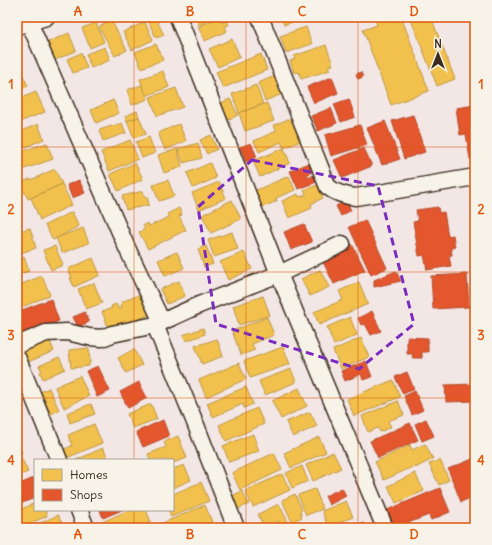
<svg xmlns="http://www.w3.org/2000/svg" width="492" height="545" viewBox="0 0 492 545" font-family="Delius,sans-serif">
<style>
.homes{fill:#f2c14e;stroke:#bb9440}
.shops{fill:#e4572e;stroke:#b14a29}
.lines{fill:none;stroke-linecap:round;stroke-linejoin:round}
.minor-casing{stroke:#3b2a1e;stroke-width:19}
.minor{stroke:#f7f3e8;stroke-width:16}
.marked{fill:none;stroke:#7b2cbf;stroke-width:3;stroke-dasharray:8 5;stroke-linejoin:round}
.grid{fill:none;stroke:#df570d;stroke-width:1;stroke-opacity:0.55}
.neatline{fill:none;stroke:#df570d;stroke-width:1.5}
.grid-label{font-size:13px;text-anchor:middle;font-weight:bold;fill:#df570d}
</style>
<rect width="100%" height="100%" fill="#f3e7e6"/>
<filter id="ink" filterUnits="userSpaceOnUse"><feTurbulence type="fractalNoise" baseFrequency=".025" numOctaves="2"/><feDisplacementMap in="SourceGraphic" scale="8" xChannelSelector="R" yChannelSelector="G"/><feConvolveMatrix kernelMatrix="1 2 1 2 8 2 1 2 1" color-interpolation-filters="sRGB"/></filter>
<g filter="url(#ink)">
<g class="homes">
<polygon points="145,17 155,17 164,35 156,38 147,18 145,18"/>
<polygon points="195,17 216,17 199,25"/>
<polygon points="219,17 222,23 227,20 229,25 225,26 227,31 205,41 198,27"/>
<polygon points="281,17 305,17 284,25"/>
<polygon points="379,17 391,17 393,22 402,19 429,91 391,105 363,30 377,25 375,19"/>
<polygon points="410,17 431,17 455,79 437,86"/>
<polygon points="111,20 127,50 115,56 99,27"/>
<polygon points="145,22 153,40 132,50 123,32"/>
<polygon points="96,23 104,42 90,48 82,28"/>
<polygon points="306,27 312,44 286,53 280,36"/>
<polygon points="69,33 76,51 55,60 48,42"/>
<polygon points="232,39 240,57 218,67 209,49"/>
<polygon points="156,44 163,60 141,68 135,52"/>
<polygon points="326,45 333,65 328,66 330,70 301,79 299,72 294,73 290,61 295,59 294,56"/>
<polygon points="105,47 110,60 91,68 86,54"/>
<polygon points="81,53 87,68 73,73 67,59"/>
<polygon points="261,54 267,70 223,88 216,72"/>
<polygon points="163,71 169,87 146,96 140,79"/>
<polygon points="22,73 28,86 17,91 17,75"/>
<polygon points="275,76 282,94 265,101 258,83"/>
<polygon points="142,85 148,99 132,105 127,90"/>
<polygon points="256,85 263,104 239,113 232,94"/>
<polygon points="176,88 183,107 157,116 150,97"/>
<polygon points="36,92 45,112 17,123 17,100"/>
<polygon points="230,99 238,115 228,120 221,103"/>
<polygon points="113,100 119,113 96,123 91,110"/>
<polygon points="267,103 274,121 245,131 239,113"/>
<polygon points="137,111 139,117 127,121 125,116"/>
<polygon points="139,117 146,134 134,138 127,121"/>
<polygon points="291,118 301,141 284,148 281,142 259,152 254,141 276,131 274,125"/>
<polygon points="122,123 126,133 103,141 99,130"/>
<polygon points="38,124 44,139 21,149 17,139 17,133"/>
<polygon points="179,124 186,141 165,150 158,133"/>
<polygon points="211,135 217,149 207,154 200,140"/>
<polygon points="149,137 155,153 142,158 136,142"/>
<polygon points="130,140 138,159 109,171 101,152"/>
<polygon points="47,143 53,159 22,170 17,153"/>
<polygon points="198,143 202,158 183,163 178,149"/>
<polygon points="284,148 290,163 260,177 253,161"/>
<polygon points="177,149 182,167 164,173 158,155"/>
<polygon points="135,163 143,179 118,191 110,174"/>
<polygon points="210,163 216,178 193,188 187,173"/>
<polygon points="55,169 62,184 28,199 20,183 30,179 31,180"/>
<polygon points="289,176 295,190 276,198 277,201 261,208 254,191"/>
<polygon points="168,180 174,196 159,201 153,185"/>
<polygon points="219,182 226,198 199,210 192,193"/>
<polygon points="62,184 72,205 40,220 31,198"/>
<polygon points="317,185 323,198 311,204 312,208 289,218 282,201 298,194 299,197 306,195 304,190"/>
<polygon points="143,191 145,198 147,197 149,205 126,210 122,196"/>
<polygon points="232,200 241,219 211,233 202,215"/>
<polygon points="179,208 182,215 179,216 186,230 148,249 139,232 145,229 143,225 148,223 149,226 169,217 167,214"/>
<polygon points="72,212 79,226 53,240 45,225"/>
<polygon points="30,228 36,248 17,254 17,232"/>
<polygon points="83,228 89,243 62,253 56,238"/>
<polygon points="232,232 238,249 214,257 208,240"/>
<polygon points="55,246 63,265 51,270 43,250"/>
<polygon points="206,246 213,264 204,267 198,249"/>
<polygon points="177,252 184,268 165,276 158,260"/>
<polygon points="244,252 252,269 228,280 220,262"/>
<polygon points="24,257 29,271 17,275 17,260"/>
<polygon points="93,258 100,275 74,287 70,278 72,278 68,269"/>
<polygon points="320,270 329,287 310,296 301,279"/>
<polygon points="42,276 50,295 20,308 17,302 17,286"/>
<polygon points="179,281 185,296 167,304 160,289"/>
<polygon points="359,282 368,304 319,325 314,312 343,300 339,291"/>
<polygon points="94,283 102,303 86,309 78,289"/>
<polygon points="141,294 149,315 110,331 102,312 112,308 111,306 116,304 119,309 122,308 121,302"/>
<polygon points="263,296 270,315 239,325 233,306"/>
<polygon points="267,317 274,335 252,344 255,350 241,355 232,331"/>
<polygon points="350,317 357,335 334,345 327,327"/>
<polygon points="203,328 205,334 186,341 183,335"/>
<polygon points="47,335 54,351 28,362 26,357 20,360 18,354 24,352 21,346"/>
<polygon points="361,338 369,357 341,369 333,350"/>
<polygon points="217,339 223,356 202,364 195,346"/>
<polygon points="283,347 290,364 250,378 244,361"/>
<polygon points="89,348 90,363 89,363 89,366 71,368 69,350"/>
<polygon points="134,349 142,365 126,373 118,358"/>
<polygon points="59,357 65,369 43,379 40,372 42,371 39,366"/>
<polygon points="239,363 246,379 206,397 199,380"/>
<polygon points="291,369 296,382 265,395 259,381"/>
<polygon points="80,376 89,396 64,408 55,387"/>
<polygon points="393,380 400,397 354,416 347,399"/>
<polygon points="246,387 253,404 244,408 243,404 213,417 207,403"/>
<polygon points="49,388 59,410 51,414 40,392"/>
<polygon points="299,388 307,406 281,419 272,401"/>
<polygon points="398,401 404,415 388,421 391,427 380,432 378,428 368,432 362,416"/>
<polygon points="91,404 95,414 70,423 67,413"/>
<polygon points="151,404 157,419 133,428 127,414"/>
<polygon points="257,408 264,424 226,441 219,425"/>
<polygon points="310,412 317,426 293,437 286,422"/>
<polygon points="94,424 102,443 62,460 56,452 72,446 68,435"/>
<polygon points="253,434 259,451 229,462 223,446"/>
<polygon points="178,436 187,458 173,463 173,460 150,460 148,454 166,447 164,442"/>
<polygon points="319,437 326,452 291,468 284,453"/>
<polygon points="17,440 22,453 17,455"/>
<polygon points="425,444 433,459 415,468 415,466 384,480 375,462 410,445 412,450"/>
<polygon points="103,448 109,460 76,460"/>
<polygon points="333,452 341,468 313,481 306,465"/>
<polygon points="274,453 282,470 240,490 232,473"/>
<polygon points="21,457 28,472 17,476 17,459"/>
<polygon points="440,460 449,480 439,485 429,464"/>
<polygon points="184,465 191,480 173,488 173,469"/>
<polygon points="302,466 308,481 292,488 286,473"/>
<polygon points="415,473 424,491 396,503 388,486"/>
<polygon points="282,474 290,490 253,507 245,491"/>
<polygon points="201,482 209,501 171,517 169,510 173,510 173,494"/>
<polygon points="315,489 323,509 306,515 298,495"/>
<polygon points="242,491 249,504 238,509 232,496"/>
<polygon points="295,494 302,510 300,511 302,517 292,522 282,500"/>
<polygon points="346,501 353,517 328,527 322,511"/>
<polygon points="35,503 35,510 45,510 47,516 20,528 17,528 17,511"/>
<polygon points="279,504 288,522 281,525 278,521 264,528 258,514"/>
<polygon points="205,505 212,522 198,528 159,528 158,525"/>
<polygon points="129,510 146,510 151,522 138,528 105,528 102,522"/>
<polygon points="58,515 64,528 29,528"/>
<polygon points="219,525 220,528 210,528"/>
</g>
<g class="shops">
<polygon points="361,72 363,77 358,79 356,74"/>
<polygon points="332,77 338,93 314,103 307,87"/>
<polygon points="349,99 355,117 341,122 334,104"/>
<polygon points="475,105 475,159 470,159 466,134 460,135 456,108"/>
<polygon points="331,108 337,123 318,131 311,116"/>
<polygon points="413,115 425,152 404,159 392,121"/>
<polygon points="385,121 400,159 382,165 367,128"/>
<polygon points="360,125 367,145 331,156 325,135"/>
<polygon points="251,143 257,157 246,162 240,147"/>
<polygon points="364,148 372,166 342,178 334,160"/>
<polygon points="309,163 312,172 307,175 308,178 314,175 316,182 298,189 290,171"/>
<polygon points="79,180 85,193 72,198 67,185"/>
<polygon points="346,201 351,210 341,216 336,206"/>
<polygon points="438,207 439,213 444,212 448,236 453,235 455,247 451,248 452,255 449,256 451,266 427,270 424,255 419,256 413,222 418,221 416,210"/>
<polygon points="365,220 387,268 371,275 349,227"/>
<polygon points="304,224 312,242 291,250 284,232"/>
<polygon points="352,244 365,270 334,284 321,258"/>
<polygon points="396,271 401,281 374,287 374,280"/>
<polygon points="467,274 469,307 433,309 431,276"/>
<polygon points="51,299 59,321 22,335 17,321 17,312"/>
<polygon points="372,311 381,331 371,335 365,324 361,325 358,318"/>
<polygon points="85,312 89,322 78,327 73,317"/>
<polygon points="407,337 428,338 428,352 422,352 422,358 412,358 413,354 407,354"/>
<polygon points="366,361 372,377 363,380 361,374 345,381 341,371"/>
<polygon points="98,366 110,391 97,397 86,371"/>
<polygon points="407,372 414,389 403,394 395,377"/>
<polygon points="139,382 147,398 128,408 120,392"/>
<polygon points="474,384 475,401 446,402 445,385"/>
<polygon points="415,391 423,410 412,415 404,396"/>
<polygon points="17,405 21,412 17,415"/>
<polygon points="426,419 434,436 422,441 415,424"/>
<polygon points="163,420 169,436 143,447 136,432"/>
<polygon points="410,423 418,440 378,458 370,441"/>
<polygon points="475,458 475,496 461,502 448,469"/>
<polygon points="34,478 35,498 17,505 17,485"/>
<polygon points="342,488 346,496 329,505 325,496"/>
<polygon points="440,488 450,512 431,520 429,515 395,528 387,510"/>
<polygon points="100,510 122,510 103,518"/>
<polygon points="363,523 365,528 351,528"/>
</g>
<g class="lines">
<defs>
<g id="minor">
<polyline points="178,17 279,274 385,528"/>
<path d="M260,17L328,187C337,194 345,196 356,197L475,177"/>
<polyline points="29,22 127,248 162,322"/>
<polyline points="17,26 46,17"/>
<polyline points="155,325 194,420 236,528"/>
<polyline points="17,345 46,333 67,332 89,337 102,338 112,334 155,325 199,305 279,274 342,244"/>
<polyline points="17,357 59,460"/>
<polyline points="79,510 86,528"/>
</g>
</defs>
<use href="#minor" class="minor-casing"/>
<use href="#minor" class="minor"/>
</g>
</g>
<path class="marked" d="M252,160L378,186L414,324L359,369L216,324L198,207Z"/>
<path class="grid" d="M134,17V460M246,17V528M358,17V528M17,147H475M17,272H475M17,398H475M134,510V528"/>
<rect width="492" height="545" fill="none" stroke="#f7f3e8" stroke-width="44"/>
<rect x="34" y="459" width="140" height="52" fill="#f7f3e8" stroke="#aca397"/>
<rect x="42" y="469" width="20" height="12" fill="#f2c14e" stroke="#aca397"/>
<text x="70" y="479" font-size="12" fill="#3b2a1e">Homes</text>
<rect x="42" y="489" width="20" height="12" fill="#e4572e" stroke="#aca397"/>
<text x="70" y="499" font-size="12" fill="#3b2a1e">Shops</text>
<g transform="translate(438 54)" stroke="#f7f3e8" stroke-width="3" paint-order="stroke">
<path d="M0-3L7 15L0 10L-7 15Z" fill="#3b2a1e"/>
<text y="-6" font-size="11" font-weight="bold" text-anchor="middle" fill="#3b2a1e">N</text>
</g>
<rect x="22" y="22" width="448" height="501" class="neatline"/>
<g class="grid-label">
<text x="78" y="16">A</text>
<text x="190" y="16">B</text>
<text x="302" y="16">C</text>
<text x="414" y="16">D</text>
<text x="11" y="89">1</text>
<text x="481" y="89">1</text>
<text x="11" y="214">2</text>
<text x="481" y="214">2</text>
<text x="11" y="340">3</text>
<text x="481" y="340">3</text>
<text x="11" y="465">4</text>
<text x="481" y="465">4</text>
<text x="78" y="539">A</text>
<text x="190" y="539">B</text>
<text x="302" y="539">C</text>
<text x="414" y="539">D</text>
</g>
</svg>
